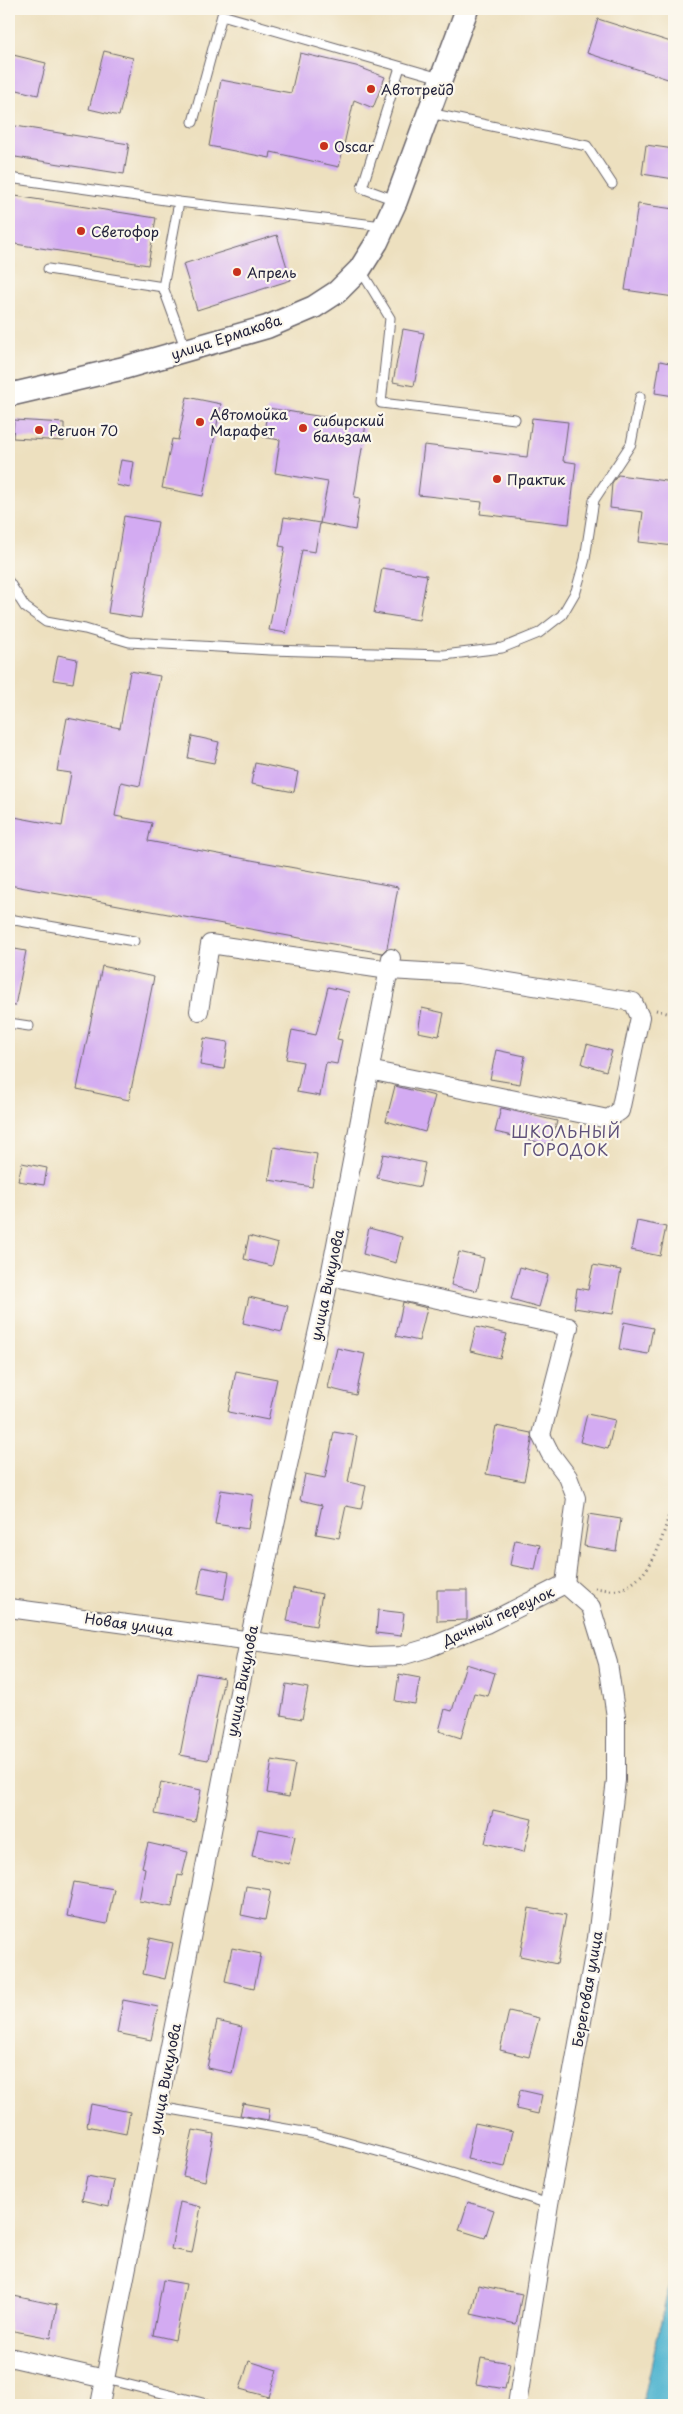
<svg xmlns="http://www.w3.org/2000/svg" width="683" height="2414" viewBox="0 0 683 2414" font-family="'Playpen Sans',sans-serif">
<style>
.water{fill:#51b5d0;stroke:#3a6c86}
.building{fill:#d3abf2}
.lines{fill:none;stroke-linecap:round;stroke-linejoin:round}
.service-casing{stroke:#696469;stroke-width:11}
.minor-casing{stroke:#696469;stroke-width:20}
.tertiary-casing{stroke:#696469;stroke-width:25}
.path{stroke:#696469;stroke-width:3;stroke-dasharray:1 4;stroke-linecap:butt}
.service{stroke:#fff;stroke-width:9}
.minor{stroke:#fff;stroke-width:18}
.tertiary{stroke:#fff;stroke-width:22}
.poi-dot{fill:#c8321e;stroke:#fbf7ec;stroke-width:2}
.labels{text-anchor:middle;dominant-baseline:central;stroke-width:4.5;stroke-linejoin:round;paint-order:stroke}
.poi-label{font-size:14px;fill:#22223b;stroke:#fbf7ec;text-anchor:start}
.street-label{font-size:14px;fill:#22223b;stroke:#fbf7ec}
.quarter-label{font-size:16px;letter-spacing:1px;fill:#60527b;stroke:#fbf7ec}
</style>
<rect width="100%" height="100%" fill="#fbf7ec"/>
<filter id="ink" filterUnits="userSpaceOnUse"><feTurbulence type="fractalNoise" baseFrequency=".02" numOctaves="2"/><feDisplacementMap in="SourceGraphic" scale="10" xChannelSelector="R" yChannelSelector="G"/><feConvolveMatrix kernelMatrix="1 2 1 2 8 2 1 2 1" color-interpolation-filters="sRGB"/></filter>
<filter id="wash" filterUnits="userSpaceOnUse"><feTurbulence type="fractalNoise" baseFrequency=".0096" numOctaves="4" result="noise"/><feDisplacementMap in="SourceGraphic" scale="20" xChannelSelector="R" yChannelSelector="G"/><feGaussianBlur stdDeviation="1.12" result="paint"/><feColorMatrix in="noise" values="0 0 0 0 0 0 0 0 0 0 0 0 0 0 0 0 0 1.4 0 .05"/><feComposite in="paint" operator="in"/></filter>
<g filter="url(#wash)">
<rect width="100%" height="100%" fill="#ede0bf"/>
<polygon class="water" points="674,2263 674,2405 643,2405 644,2398"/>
<g id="blocks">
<g class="building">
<polygon points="598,19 674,43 674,81 587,53"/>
<polygon points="104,51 133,58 119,116 89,109"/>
<polygon points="300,53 356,66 385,77 373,108 354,100 339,167 271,152 270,158 209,146 221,80 291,93"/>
<polygon points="9,54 46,63 38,95 9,88"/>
<polygon points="9,125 129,144 124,174 9,156"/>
<polygon points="646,145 674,149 674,179 642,174"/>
<polygon points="9,195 156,218 148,265 9,243"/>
<polygon points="638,204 674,209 674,297 625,290"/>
<polygon points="277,235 291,280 197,310 183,264"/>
<polygon points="403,329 424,333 414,386 393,382"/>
<polygon points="660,361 674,364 674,396 655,393"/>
<polygon points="187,397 221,404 203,496 162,488 172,439 178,440"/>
<polygon points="268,408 366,424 354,497 360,498 355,530 320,523 328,482 275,473 280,440 263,437"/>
<polygon points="532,418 568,422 563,461 576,463 569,524 480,514 482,502 418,495 424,445 527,457"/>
<polygon points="14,420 64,423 64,441 13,438"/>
<polygon points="121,460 134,462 130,488 116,485"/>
<polygon points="618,475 674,482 674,546 639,542 643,512 610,508 612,483"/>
<polygon points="124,516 158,522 141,618 108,613"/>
<polygon points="284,517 320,523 315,552 302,550 286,633 269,630 285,547 279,546"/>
<polygon points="382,568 427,575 419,620 374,613"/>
<polygon points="58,655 77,659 73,683 53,680"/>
<polygon points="130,671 160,676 140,786 121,782 115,816 152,823 148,841 398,887 387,948 382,953 9,885 9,816 62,826 71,773 57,771 67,718 120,728"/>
<polygon points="192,736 219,742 214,763 188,758"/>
<polygon points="255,763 298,772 294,792 251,784"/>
<polygon points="9,948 26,951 15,1006 9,1005"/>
<polygon points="102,966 154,977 129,1100 77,1089"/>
<polygon points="328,987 349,992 337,1039 342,1040 337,1064 326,1062 320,1096 297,1092 303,1062 286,1059 292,1030 316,1035"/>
<polygon points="422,1008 444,1013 439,1036 418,1032"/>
<polygon points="204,1038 228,1042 224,1069 200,1065"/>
<polygon points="587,1044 612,1051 606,1071 582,1064"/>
<polygon points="496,1050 525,1056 520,1084 490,1079"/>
<polygon points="395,1086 435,1096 425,1132 386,1121"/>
<polygon points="501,1108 557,1121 551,1145 495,1132"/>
<polygon points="274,1147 317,1154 312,1187 269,1180"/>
<polygon points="383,1154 425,1163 420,1187 377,1178"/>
<polygon points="22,1163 47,1168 44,1185 18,1181"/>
<polygon points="637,1221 666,1227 660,1256 631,1250"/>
<polygon points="369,1228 402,1237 396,1263 363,1254"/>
<polygon points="249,1236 278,1244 272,1266 244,1259"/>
<polygon points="459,1252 484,1258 477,1291 451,1285"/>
<polygon points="593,1265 621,1270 613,1314 574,1308 577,1288 588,1290"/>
<polygon points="520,1267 548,1275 539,1307 511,1299"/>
<polygon points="249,1297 288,1306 282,1332 243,1323"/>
<polygon points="403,1302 427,1308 419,1341 396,1336"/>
<polygon points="624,1322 653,1328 648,1354 619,1349"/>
<polygon points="476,1327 507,1334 500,1358 470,1351"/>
<polygon points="337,1348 365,1354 356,1395 328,1388"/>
<polygon points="236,1371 277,1379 268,1420 228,1412"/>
<polygon points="587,1414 615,1420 608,1449 580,1442"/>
<polygon points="496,1426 531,1433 532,1441 524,1481 486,1474"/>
<polygon points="334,1432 357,1436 348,1482 366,1486 361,1509 346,1506 339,1538 316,1534 322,1505 300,1500 305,1474 325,1478"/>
<polygon points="221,1490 253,1495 248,1529 215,1524"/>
<polygon points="589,1514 621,1519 616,1551 584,1546"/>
<polygon points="515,1540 540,1545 535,1570 510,1565"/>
<polygon points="202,1567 229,1572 224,1599 197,1594"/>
<polygon points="293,1588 322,1594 316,1626 287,1621"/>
<polygon points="437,1590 467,1590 467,1620 437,1621"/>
<polygon points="378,1610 404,1613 401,1636 376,1633"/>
<polygon points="466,1664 495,1673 488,1696 474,1693 461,1738 439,1731 445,1709 452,1711"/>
<polygon points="196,1673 224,1678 208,1760 180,1755"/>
<polygon points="399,1674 420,1678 415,1704 395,1701"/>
<polygon points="286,1684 308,1688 302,1719 281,1715"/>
<polygon points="272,1760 295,1764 289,1797 267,1793"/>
<polygon points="161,1782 201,1790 195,1822 155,1814"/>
<polygon points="493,1810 532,1819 524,1852 485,1843"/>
<polygon points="258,1829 295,1836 289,1864 252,1856"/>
<polygon points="148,1843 188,1852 182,1876 178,1875 172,1907 139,1901 145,1868 142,1867"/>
<polygon points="74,1882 114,1889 107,1924 67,1916"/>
<polygon points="246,1886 271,1890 265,1920 241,1915"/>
<polygon points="529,1908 566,1915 557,1964 520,1956"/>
<polygon points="150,1938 173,1943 165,1979 143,1974"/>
<polygon points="232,1948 261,1954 254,1988 225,1981"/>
<polygon points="123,2000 158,2007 151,2040 117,2033"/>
<polygon points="509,2011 539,2018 529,2057 500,2050"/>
<polygon points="217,2021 242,2027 232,2073 207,2068"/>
<polygon points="520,2090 542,2095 538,2114 516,2109"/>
<polygon points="243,2103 270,2108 268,2120 240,2115"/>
<polygon points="91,2104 130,2112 126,2134 87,2126"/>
<polygon points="475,2123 513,2131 505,2167 467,2159"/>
<polygon points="193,2130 214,2134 205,2181 183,2176"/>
<polygon points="87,2176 114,2181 109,2206 82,2200"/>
<polygon points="180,2202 201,2207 192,2253 171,2249"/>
<polygon points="468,2202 494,2210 485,2238 459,2230"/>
<polygon points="163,2280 186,2284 175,2340 153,2335"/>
<polygon points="478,2285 522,2294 516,2324 471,2314"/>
<polygon points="9,2295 57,2305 51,2338 9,2330"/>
<polygon points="481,2358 510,2363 505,2389 476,2384"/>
<polygon points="249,2361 277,2370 269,2397 240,2389"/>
</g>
</g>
</g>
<g filter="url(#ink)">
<use href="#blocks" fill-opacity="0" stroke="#696469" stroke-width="1"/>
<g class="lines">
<defs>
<g id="service">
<polyline points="429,113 587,146 612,184"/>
<polyline points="193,122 222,15 440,78"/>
<polyline points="9,178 179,202 383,226"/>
<polyline points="395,200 362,188 400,67"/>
<polyline points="179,202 163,287 186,350"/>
<polyline points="48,269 163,287"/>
<polyline points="360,269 390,318 381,403 515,419"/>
<polyline points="9,582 25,607 46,622 85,629 129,642 270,650 444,655 502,648 539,633 562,615 576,591 585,559 594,500 631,444 640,397"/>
<polyline points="9,919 134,941"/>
<polyline points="9,1023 29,1026"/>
<polyline points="159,2107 315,2134 413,2161 549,2204"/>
<polyline points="105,2379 211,2405"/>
</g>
<g id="minor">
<polyline points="199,1011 210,944 389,970 459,974 633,1002 640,1017 620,1111 608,1119 369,1070"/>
<polyline points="9,1608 369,1657 401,1656 428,1648 486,1624 565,1584 576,1498 568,1477 550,1453 541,1435 569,1327 330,1276"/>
<polyline points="9,2357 105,2379"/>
<polyline points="100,2405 249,1641 330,1276 391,958"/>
<polyline points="517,2405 549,2204 597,1938 616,1780 616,1717 608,1663 591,1607 565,1584"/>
</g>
<polyline id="tertiary" points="9,395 120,369 267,327 314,307 337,292 360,269 377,242 396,201 467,9"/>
</defs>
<use href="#service" class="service-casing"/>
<use href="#minor" class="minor-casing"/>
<use href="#tertiary" class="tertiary-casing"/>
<g class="path">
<polyline points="656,1010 674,1015"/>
<path d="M595,1588C602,1589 612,1591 618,1590C657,1578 665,1528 674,1495"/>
</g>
<use href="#service" class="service"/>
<use href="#minor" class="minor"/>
<use href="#tertiary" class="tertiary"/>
</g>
</g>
<g class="poi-dot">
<circle cx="371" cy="89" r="5"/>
<circle cx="324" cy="146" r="5"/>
<circle cx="81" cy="231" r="5"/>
<circle cx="237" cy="272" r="5"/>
<circle cx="200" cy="422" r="5"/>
<circle cx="303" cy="428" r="5"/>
<circle cx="39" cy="430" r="5"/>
<circle cx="497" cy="479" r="5"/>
</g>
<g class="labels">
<g class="poi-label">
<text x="381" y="89">Автотрейд</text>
<text x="334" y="146">Oscar</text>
<text x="91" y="231">Светофор</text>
<text x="247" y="272">Апрель</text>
<text x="210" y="414">Автомойка<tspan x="210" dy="16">Марафет</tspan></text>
<text x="313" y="420">сибирский<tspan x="313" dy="16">бальзам</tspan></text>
<text x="49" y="430">Регион 70</text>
<text x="507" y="479">Практик</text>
</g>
<g class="street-label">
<text transform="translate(226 337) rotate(-18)">улица Ермакова</text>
<text transform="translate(327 1285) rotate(-78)">улица Викулова</text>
<text transform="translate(498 1616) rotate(-25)">Дачный переулок</text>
<text transform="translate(129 1624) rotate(8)">Новая улица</text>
<text transform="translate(242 1681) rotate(-79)">улица Викулова</text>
<text transform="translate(587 1989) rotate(-80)">Береговая улица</text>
<text transform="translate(165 2079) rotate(-79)">улица Викулова</text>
</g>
<g class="quarter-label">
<text x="566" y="1131">ШКОЛЬНЫЙ<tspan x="566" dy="18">ГОРОДОК</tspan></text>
</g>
</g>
<rect width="683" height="2414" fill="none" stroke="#fbf7ec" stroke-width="30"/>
</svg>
